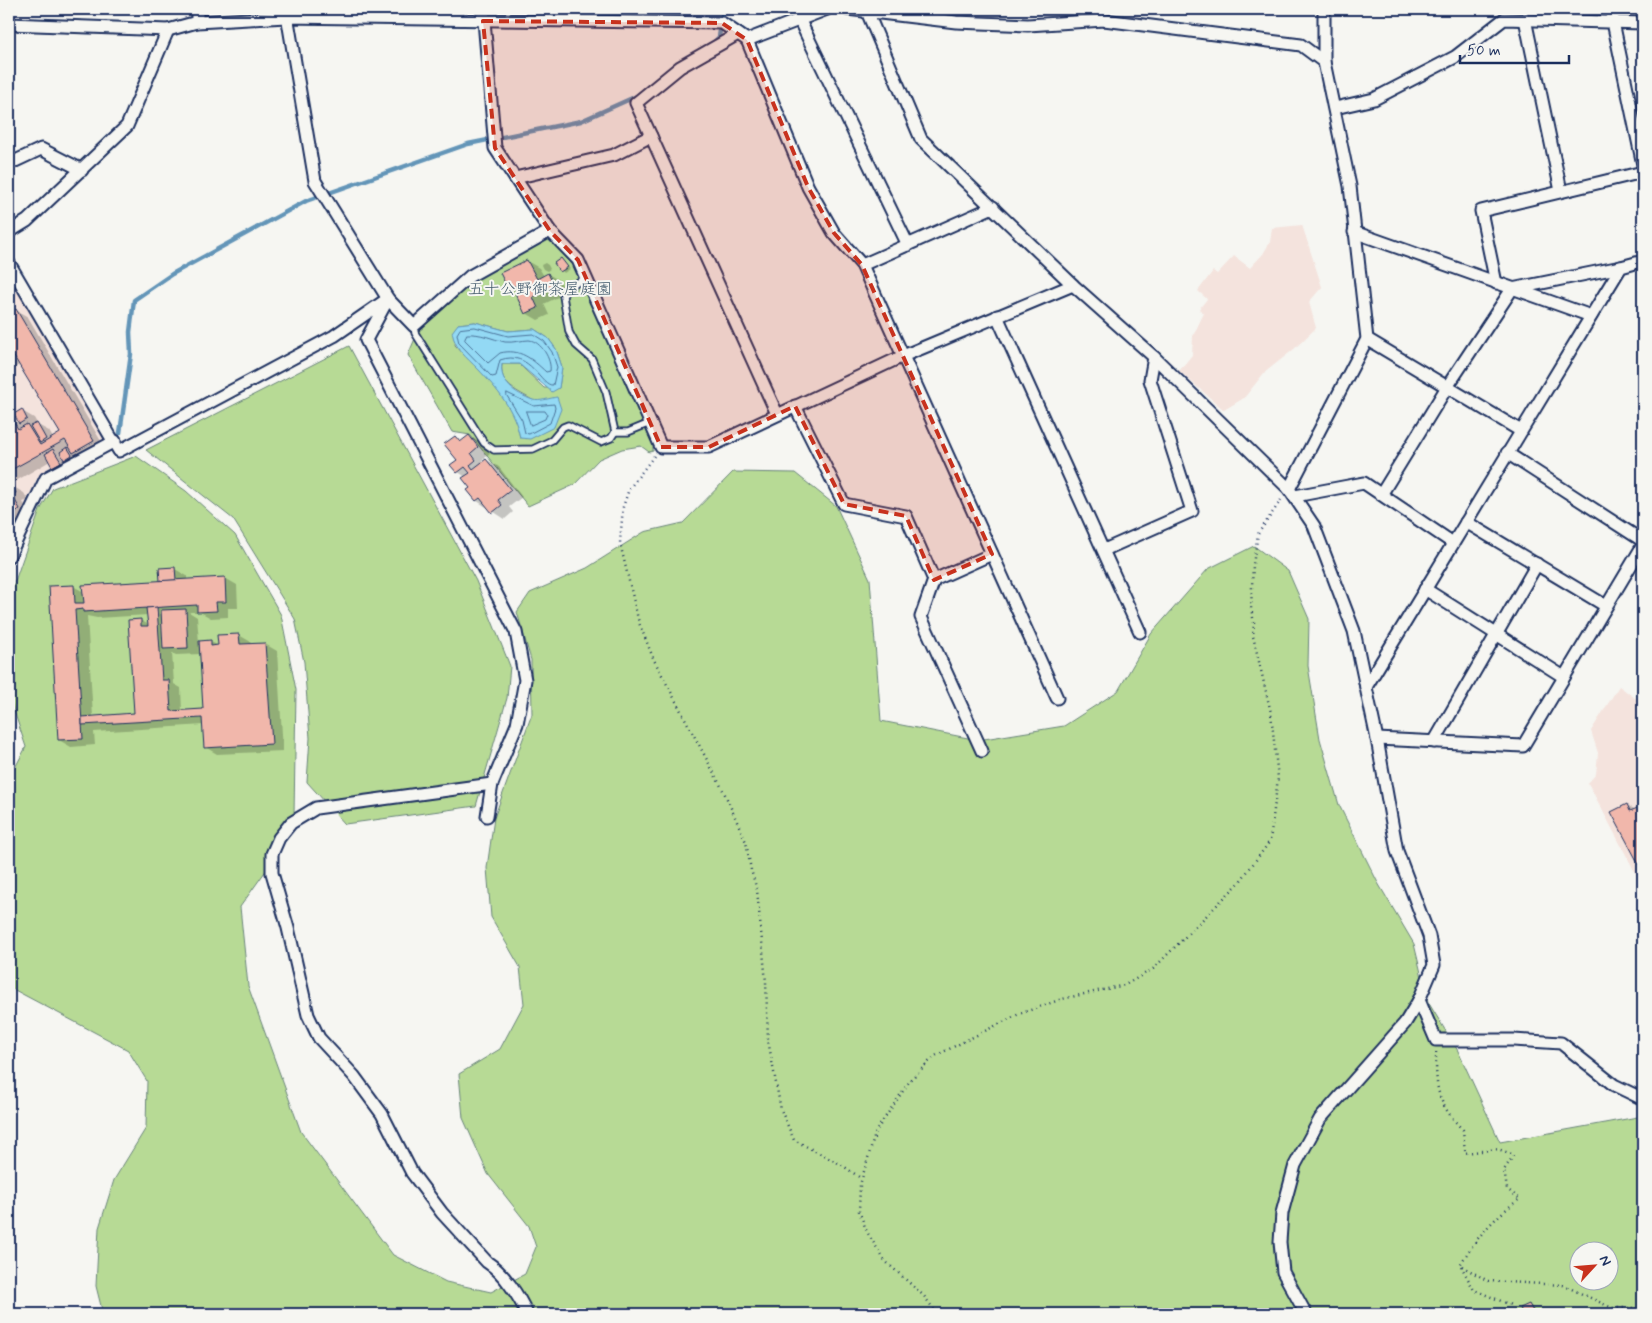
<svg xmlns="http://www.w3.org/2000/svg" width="1652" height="1323" viewBox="0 0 1652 1323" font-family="Mynerve,'Klee One',sans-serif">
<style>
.built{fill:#f4e3dd}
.green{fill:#b7da95;stroke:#69847a;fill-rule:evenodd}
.water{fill:#93d9f4;stroke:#6395b8}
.shadow{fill:#0003;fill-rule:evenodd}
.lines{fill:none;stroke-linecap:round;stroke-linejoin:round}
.shore{stroke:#4b739a;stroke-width:1}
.stream{stroke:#6395b8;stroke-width:4.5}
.building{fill:#f1b7ab;stroke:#1b2f5e}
.lane-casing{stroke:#1b2f5e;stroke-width:9}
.street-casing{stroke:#1b2f5e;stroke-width:15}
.path{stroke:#1b2f5e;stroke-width:2.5;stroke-dasharray:1 4;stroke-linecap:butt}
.lane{stroke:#f6f6f2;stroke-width:5.5}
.street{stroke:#f6f6f2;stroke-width:11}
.marked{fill:#c8321e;fill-opacity:0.2;stroke:#c8321e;stroke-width:4;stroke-dasharray:10 6;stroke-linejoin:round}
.labels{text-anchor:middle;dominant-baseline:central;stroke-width:4;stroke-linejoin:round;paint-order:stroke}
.park-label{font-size:16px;fill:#425a6c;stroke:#f6f6f2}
</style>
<rect width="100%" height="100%" fill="#f6f6f2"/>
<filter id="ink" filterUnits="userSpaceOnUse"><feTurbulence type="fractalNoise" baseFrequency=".02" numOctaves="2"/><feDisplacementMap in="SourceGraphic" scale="10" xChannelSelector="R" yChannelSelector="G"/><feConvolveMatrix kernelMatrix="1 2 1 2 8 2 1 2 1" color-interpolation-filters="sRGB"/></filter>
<g filter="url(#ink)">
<g class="built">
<polygon points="1302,225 1322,287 1309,302 1316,328 1293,350 1264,373 1244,398 1224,410 1179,371 1192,355 1193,336 1204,313 1199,309 1207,299 1198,291 1213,271 1217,274 1234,256 1250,268 1263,254 1270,242 1272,228"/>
<polygon points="9,271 105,438 37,478 9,545"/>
<polygon points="1619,686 1643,704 1643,887 1588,783 1596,774 1598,753 1591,731"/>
</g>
<g class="green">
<path d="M549,239L574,266L653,443V451L649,452L641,446L622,449L599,459L574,485L528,506L470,435L452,432L408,355L420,327L474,280ZM475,322L508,331L534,329L548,338L556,349L562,367L559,388H544L519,364H502C499,386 518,391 534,401L520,438C514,399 480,372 455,345L458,324Z"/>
<polygon points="349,346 476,581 510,666 507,698 476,806 345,824 307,782 310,738 304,662 295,619 233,519 146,450"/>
<path d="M136,456L186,491L235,535L281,615L296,690L294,815L272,862L240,907L248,986L301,1132L393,1255L446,1282L491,1292L525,1274L536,1247L529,1226L488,1174L463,1118L459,1074L500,1049L524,1004L520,967L491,917L487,868L494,818L532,714L531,660L517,612L530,593L587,568L644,532L683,523L733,472L795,473L836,506L870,579L881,721L978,740L1064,726L1118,691L1151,634L1208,569L1254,546L1288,571L1309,619L1308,666L1320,739L1339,805L1378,883L1414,944L1428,1002L1458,1051L1500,1142L1643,1116V1314H103L96,1286L99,1228L114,1180L146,1128L147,1081L128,1050L9,987V779L26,747L9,696V598L40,510L53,488ZM1580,1250H1610V1280H1580Z"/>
</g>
<path class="water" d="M475,322L508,331L534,329L548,338L556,349L562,367L559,388L552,392L519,364H502C499,383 516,394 533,400C539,402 550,398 557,397L561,409L554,427L530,439L520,438C515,410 497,389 478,369C466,357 455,349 452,332L458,324Z"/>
<g class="shadow">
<polygon points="561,259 570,269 564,273 555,263"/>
<polygon points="527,261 539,268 544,276 548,274 560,281 566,293 544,304 549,315 538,320 526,313 516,292 509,289 502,274"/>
<polygon points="545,263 548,265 550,269 547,271 543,269 541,265"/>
<polygon points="16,310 28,317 105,448 77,466 67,459 72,469 65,473 53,466 50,461 9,485 9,420 11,418 20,424 15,414 22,411 34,418 38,425 49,431 53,438 62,433 21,364 9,371 9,314"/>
<polygon points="469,436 481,443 490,454 482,460 484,463 487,460 499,467 522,497 509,507 513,512 505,519 477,501 464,478 466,477 458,472 455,437 463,442"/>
<polygon points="12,486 24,493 28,500 23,502 31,516 9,530 9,488"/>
<path d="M175,569L187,576V581L225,578L237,585L238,608H228V617L211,618L200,612H189L197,617L199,642L210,641L220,647L239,635L251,642V645L265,644L277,651L283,751L217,754L205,747L204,725L94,732L95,745L71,747L59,740L73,586L84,592L161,582ZM148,615L149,625L140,620L135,714L93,717L87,616L97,618ZM172,653L176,655L201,654L204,710L182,711L181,688L174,684Z"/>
<polygon points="1627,805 1636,810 1640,809 1643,811 1643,869 1613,813"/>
<polygon points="1529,1305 1532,1307 1536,1314 1525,1314 1522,1309"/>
</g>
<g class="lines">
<g class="shore">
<path d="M475,327L508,336L533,334L544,341L552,352L557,367L553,385C541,387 531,349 500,360L496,376L492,377L459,343L457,334L460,329Z"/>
<path d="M467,334C481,333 492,339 505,342C513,343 522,340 529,340C541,341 552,360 550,371L546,372C532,359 520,348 500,353L488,363L465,340Z"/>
<polygon points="507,393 534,406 554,404 555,408 550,423 529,434 525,433 522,420 507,396"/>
<polygon points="526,411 545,411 547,414 545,419 531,425"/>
</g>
<g class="stream">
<polyline points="713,43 719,37 723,9"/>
<polyline points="120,433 131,354 130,332 134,300 172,274 306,201 468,144 581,121 639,95"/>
</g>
</g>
<g class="building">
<polygon points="561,258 568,267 560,272 554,263"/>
<polygon points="527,260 537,279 548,273 554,286 533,297 538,308 525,314 515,293 524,289 522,283 508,289 500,273"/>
<polygon points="16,309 94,441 73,453 65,440 9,471 9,418 11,417 18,429 27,424 40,445 60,433 13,355 9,357 9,313"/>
<polygon points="22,409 27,419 19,424 14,414"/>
<polygon points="37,423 46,439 40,443 30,426"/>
<polygon points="469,435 478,447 471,453 476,460 470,465 473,469 486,459 511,490 498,500 502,505 492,513 480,498 476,501 467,490 470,488 462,478 470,473 465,467 457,473 450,465 457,460 444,444 455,436 460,442"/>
<polygon points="67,447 72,455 64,460 60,452"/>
<polygon points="53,449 61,462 52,467 45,454"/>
<polygon points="12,484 16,493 12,495 20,509 9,516 9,486"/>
<polygon points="175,567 176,580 160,581 159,568"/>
<polygon points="225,577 226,602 216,602 217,611 197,612 197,605 83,612 83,609 75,610 83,739 58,740 49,586 74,585 75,603 84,603 82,585"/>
<polygon points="157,607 162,680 169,680 171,711 203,709 199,641 211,640 211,646 218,645 217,635 239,634 240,644 265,643 272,744 204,748 202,718 82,725 82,717 134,713 128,620 141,619 141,626 148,626 146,608"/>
<polygon points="186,609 188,648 163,649 161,610"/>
<polygon points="1627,804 1630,811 1640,807 1643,814 1643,872 1611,812"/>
<polygon points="1529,1304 1534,1313 1523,1314 1520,1308"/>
</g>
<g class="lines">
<defs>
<g id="lane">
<polyline points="414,326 415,333 484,443 494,450 533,449 552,440 563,427 568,425 601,442 611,438 615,432 606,392 592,359 576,345 569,332 563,296 566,290 586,277"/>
<polyline points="615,432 628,432 650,423"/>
</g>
<g id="street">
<polyline points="197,9 197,22"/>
<polyline points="286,9 315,181 388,299 414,326 470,276 550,231"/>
<polyline points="483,9 495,148 550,231 578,260 661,447 709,447 903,356 1073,285"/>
<polyline points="847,9 956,22 1028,25 1104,20 1301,45 1324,62"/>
<polyline points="866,9 921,139 1073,285 1154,357 1289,489 1314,526 1354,631 1377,739 1397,851 1429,936 1434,965 1419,1000 1405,1023 1320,1119 1295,1165 1282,1213 1280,1242 1283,1272 1306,1314"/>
<polyline points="1612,9 1613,22 1643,165"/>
<polyline points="799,19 908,245"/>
<polyline points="1525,19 1561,191"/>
<polyline points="9,24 168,30 197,22 286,17 722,23 747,40 808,187 834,233 862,265 1057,698"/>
<polyline points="738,34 680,67 636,103 777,414"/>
<polyline points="747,40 827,9"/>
<polyline points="1335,108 1374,99 1455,57 1504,19 1643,23"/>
<polyline points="9,164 41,149 82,170"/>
<polyline points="515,178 614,155 651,136"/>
<polyline points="9,232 27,221 127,126 168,30"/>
<polyline points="1354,232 1591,316"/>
<polyline points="9,263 119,451 334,336 386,300"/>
<polyline points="862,265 993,207"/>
<polyline points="1496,283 1481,211 1643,172"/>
<polyline points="388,299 366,340 516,632 525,680 517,724 492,784 487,816"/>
<polyline points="997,316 1140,632"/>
<polyline points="1367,339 1521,431"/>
<polyline points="795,406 844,504 906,516 934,580 921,617 982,751"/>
<polyline points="1507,453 1643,541"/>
<polyline points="1289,489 1367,339 1350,186 1324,62 1324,9"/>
<polyline points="1382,493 1447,387 1512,289 1621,267"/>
<polyline points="1295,496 1364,483 1453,543"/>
<polyline points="1466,522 1606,606"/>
<polyline points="1104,550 1192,511 1150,380 1154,357"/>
<polyline points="9,556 46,478 115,441"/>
<polyline points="934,580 992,554"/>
<polyline points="1425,589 1564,677"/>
<polyline points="1366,687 1621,267 1643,261"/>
<polyline points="1377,739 1523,746 1643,545"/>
<polyline points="1434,742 1537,564"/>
<path d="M492,784L316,808L291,823L279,838L272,854V873L288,928L308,1015L319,1038L354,1076L382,1114L412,1173L442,1213L487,1262C504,1273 519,1296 527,1314"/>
<polyline points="1419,1000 1436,1040 1514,1040 1561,1043 1614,1085 1643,1099"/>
</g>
</defs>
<use href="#lane" class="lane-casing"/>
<use href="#street" class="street-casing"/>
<g class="path">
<polyline points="654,456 629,489 623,507 620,543 639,623 654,660 724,792 746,842 751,870 757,890 766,982 768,1040 781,1110 794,1140 842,1165 862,1179"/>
<path d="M1436,1052C1436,1089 1436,1102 1463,1130L1465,1153L1498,1149L1514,1155L1504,1170L1507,1189L1520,1199C1495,1216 1476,1238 1460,1265L1488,1281L1563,1285L1612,1308H1636L1643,1312"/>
<polyline points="1461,1266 1474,1290 1511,1305"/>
<polyline points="935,1314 935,1311 924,1296 885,1261 867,1232 859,1211 860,1185 876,1131 911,1079 935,1056 1019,1014 1062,999 1125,985 1153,969 1239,883 1270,841 1278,778 1271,713 1253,636 1254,622 1251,609 1253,564 1258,534 1281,500"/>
</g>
<use href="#lane" class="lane"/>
<use href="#street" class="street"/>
</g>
</g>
<path class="marked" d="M483,21L722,23L747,40L808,187L834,233L862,265L992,554L934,580L906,516L844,504L795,406L709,447H661L578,260L550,231L495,148Z"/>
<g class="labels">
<g class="park-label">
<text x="540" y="289">五十公野御茶屋庭園</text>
</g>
</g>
<rect width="1652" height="1323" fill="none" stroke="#f6f6f2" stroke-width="30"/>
<rect x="15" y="15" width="1622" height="1293" fill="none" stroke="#1b2f5e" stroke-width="2" filter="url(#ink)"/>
<g transform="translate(1594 1266) rotate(64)"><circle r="24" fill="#f6f6f2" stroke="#9ea6b7"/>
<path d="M0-4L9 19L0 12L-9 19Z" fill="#c8321e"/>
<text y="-8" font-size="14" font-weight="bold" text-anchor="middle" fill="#1b2f5e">N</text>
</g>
<path d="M1460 55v8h109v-8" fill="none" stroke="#1b2f5e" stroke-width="2.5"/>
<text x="1467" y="55" font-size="15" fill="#1b2f5e" stroke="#f6f6f2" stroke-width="4" paint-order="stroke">50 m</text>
</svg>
